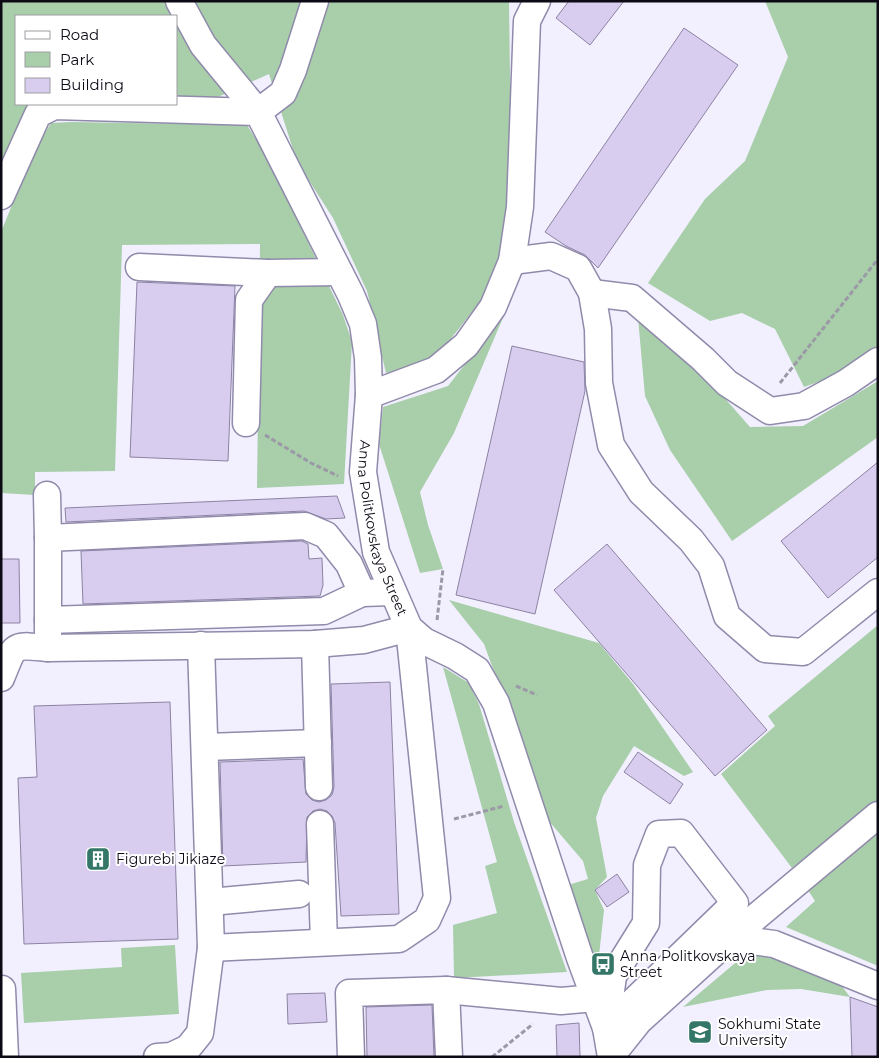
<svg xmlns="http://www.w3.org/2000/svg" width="879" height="1058" viewBox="0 0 879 1058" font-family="Montserrat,sans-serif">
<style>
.green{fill:#a8ceaa}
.building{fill:#d8cdef;stroke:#8d82a2}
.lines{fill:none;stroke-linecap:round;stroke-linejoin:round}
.minor-casing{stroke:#908aab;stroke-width:29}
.path{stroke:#9b99a6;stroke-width:3;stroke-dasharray:5 2.5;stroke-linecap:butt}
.minor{stroke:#fff;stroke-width:26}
.labels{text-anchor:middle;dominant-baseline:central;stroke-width:4;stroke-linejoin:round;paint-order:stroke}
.street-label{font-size:14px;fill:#0d0a16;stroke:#fff}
.poi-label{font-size:14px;fill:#0d0a16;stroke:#fff;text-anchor:start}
</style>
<rect width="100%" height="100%" fill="#f2f0ff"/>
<g class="green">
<polygon points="1,1 509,1 511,155 505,244 483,298 438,355 406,368 386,373 367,291 333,218 297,162 269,74 218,97 176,97 176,16 16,16 16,104 39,104 1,167"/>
<path d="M765,1H878V348C857,368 831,378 804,387L775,329L742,313L710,321L648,283L705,199L745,161L788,57Z"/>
<polygon points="71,122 247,125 266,155 343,315 352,342 344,484 257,488 260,244 122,245 115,471 35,472 35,495 1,493 1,232 33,153 51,123"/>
<polygon points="505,313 454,433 420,492 428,525 443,569 420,573 379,444 383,407 448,386"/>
<polygon points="638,318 714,386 750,427 803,426 878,381 878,437 732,541 670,450 645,396"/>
<polygon points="449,600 599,643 633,684 693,772 684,776 634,746 603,796 596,818 607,877 595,890 604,910 597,974 568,885 588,879 583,861 548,820 484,644"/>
<polygon points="878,625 878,801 792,868 721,774 775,726 768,716"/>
<polygon points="443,667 469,683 479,704 514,822 567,972 454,978 453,925 497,913 485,866 497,862"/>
<polygon points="878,825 878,966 786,927 815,901 804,884"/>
<polygon points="175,945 179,1014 24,1023 21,973 122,967 121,948"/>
<polygon points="756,952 836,978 850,997 801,989 767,990 683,1007 734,964"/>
</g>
<g class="building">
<polygon points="569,1 624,1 590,45 556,18"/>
<polygon points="684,28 738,65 598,268 585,255 566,246 545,232"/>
<polygon points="137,282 235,286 228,461 130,457"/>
<polygon points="512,346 584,362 585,391 535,614 456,595"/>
<polygon points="878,462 878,557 828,598 781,541"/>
<polygon points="337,496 345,518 326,519 304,511 66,522 65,508"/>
<polygon points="302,541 308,544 309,559 322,558 323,585 320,596 83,604 81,551"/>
<polygon points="607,544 767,730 715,776 554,590"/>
<polygon points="1,559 19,559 20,623 1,623"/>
<polygon points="390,682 399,914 341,916 335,823 332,816 327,811 320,809 313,811 307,817 306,862 223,866 220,762 303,759 306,794 312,800 319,802 326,800 332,795 334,787 331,684"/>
<polygon points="170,702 178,939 24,944 18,778 37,777 34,706"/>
<polygon points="638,752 683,784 670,804 624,772"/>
<polygon points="617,874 629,892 607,907 595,890"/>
<polygon points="325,993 327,1022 288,1024 287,994"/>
<polygon points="850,997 878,1007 878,1057 852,1057"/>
<polygon points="432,1005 434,1057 367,1057 366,1007"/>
<polygon points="579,1023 580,1057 557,1057 556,1025"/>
</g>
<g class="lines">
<defs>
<g id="minor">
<path id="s1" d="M179,1L203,45L258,112L351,295L363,324L368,358L369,395L363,472L376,552L409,628L424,641L455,656L477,670L496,703L580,958L606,1028L611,1057"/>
<polyline points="1,196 38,114 54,106 258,112 283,93 293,70 315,1"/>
<polyline points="512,261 551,256 578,268 592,293 598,329 599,383 611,445 641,492 691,540 711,566 727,616 765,649 803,652 878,592"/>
<polyline points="139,267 268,273 339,272"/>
<polyline points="592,293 632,298 703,359 727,383 770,411 804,406 846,383 878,361"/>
<polyline points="369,395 436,370 466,345 493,307 512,261 520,207 527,21 537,1"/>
<polyline points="246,423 249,300 268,273"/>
<polyline points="47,495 48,538"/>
<polyline points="48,620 324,611 362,593"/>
<polyline points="315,644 319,787"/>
<polyline points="48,648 48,538 305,526 326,535 349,564 362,593 392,592"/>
<path d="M1,678C15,645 10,644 48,648L315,644L364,640L409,628L437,898L427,920L399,939L211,948"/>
<polyline points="206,747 318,743"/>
<polyline points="320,824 324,942"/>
<polygon points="681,833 735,903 606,1028 613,976 646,923 647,865 659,834"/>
<polyline points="210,902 299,894"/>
<polyline points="726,942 878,815"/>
<polyline points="2,989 5,1057"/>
<polyline points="446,990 561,1001 595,998"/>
<polyline points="611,1056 639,1021 726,942 752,941 774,944 878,986"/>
<polyline points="157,1057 171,1056 188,1048 200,1033 211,948 201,645"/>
<polyline points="351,1057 349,993 446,990 449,1057"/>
</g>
</defs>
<use href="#minor" class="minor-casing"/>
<g class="path">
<polyline points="780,383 878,259"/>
<polyline points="265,435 311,463 338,476"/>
<polyline points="437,620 443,569"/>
<polyline points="516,686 537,695"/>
<polyline points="454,819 504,806"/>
<polyline points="492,1057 533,1024"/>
</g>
<use href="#minor" class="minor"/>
</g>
<defs>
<symbol id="building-square" viewBox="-11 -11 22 22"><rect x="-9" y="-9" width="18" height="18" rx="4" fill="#347667" stroke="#fff"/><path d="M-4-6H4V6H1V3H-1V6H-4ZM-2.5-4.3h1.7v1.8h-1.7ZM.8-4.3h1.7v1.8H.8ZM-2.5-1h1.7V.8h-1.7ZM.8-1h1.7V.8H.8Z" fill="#fff"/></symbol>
<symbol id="bus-square" viewBox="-11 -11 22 22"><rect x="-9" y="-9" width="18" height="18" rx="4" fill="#347667" stroke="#fff"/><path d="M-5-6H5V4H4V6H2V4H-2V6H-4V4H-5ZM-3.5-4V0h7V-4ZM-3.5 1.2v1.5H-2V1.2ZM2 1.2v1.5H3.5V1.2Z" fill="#fff"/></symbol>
<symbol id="university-square" viewBox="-11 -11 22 22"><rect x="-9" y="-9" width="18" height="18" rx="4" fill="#347667" stroke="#fff"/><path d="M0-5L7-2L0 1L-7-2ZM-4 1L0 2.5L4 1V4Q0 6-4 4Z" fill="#fff"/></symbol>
</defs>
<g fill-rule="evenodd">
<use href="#building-square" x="84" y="845" width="28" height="28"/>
<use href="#bus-square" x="589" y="950" width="28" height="28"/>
<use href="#university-square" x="686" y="1018" width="28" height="28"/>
</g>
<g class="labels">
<g class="street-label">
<text stroke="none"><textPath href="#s1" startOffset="581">Anna Politkovskaya Street</textPath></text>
</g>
<g class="poi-label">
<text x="116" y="859">Figurebi Jikiaze</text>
<text x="620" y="956">Anna Politkovskaya<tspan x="620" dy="16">Street</tspan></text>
<text x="718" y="1024">Sokhumi State<tspan x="718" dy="16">University</tspan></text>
</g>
</g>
<rect width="879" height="1058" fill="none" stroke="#0d0a16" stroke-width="5"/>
<rect x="15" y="15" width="162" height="90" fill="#ffffff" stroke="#9e9da2"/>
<rect x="25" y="31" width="25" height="8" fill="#ffffff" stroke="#9e9da2"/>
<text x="60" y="40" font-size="15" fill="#0d0a16">Road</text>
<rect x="25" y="52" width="25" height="15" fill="#a8ceaa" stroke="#9e9da2"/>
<text x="60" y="65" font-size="15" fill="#0d0a16">Park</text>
<rect x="25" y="78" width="25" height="15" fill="#d8cdef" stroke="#9e9da2"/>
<text x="60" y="90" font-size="15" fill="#0d0a16">Building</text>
</svg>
